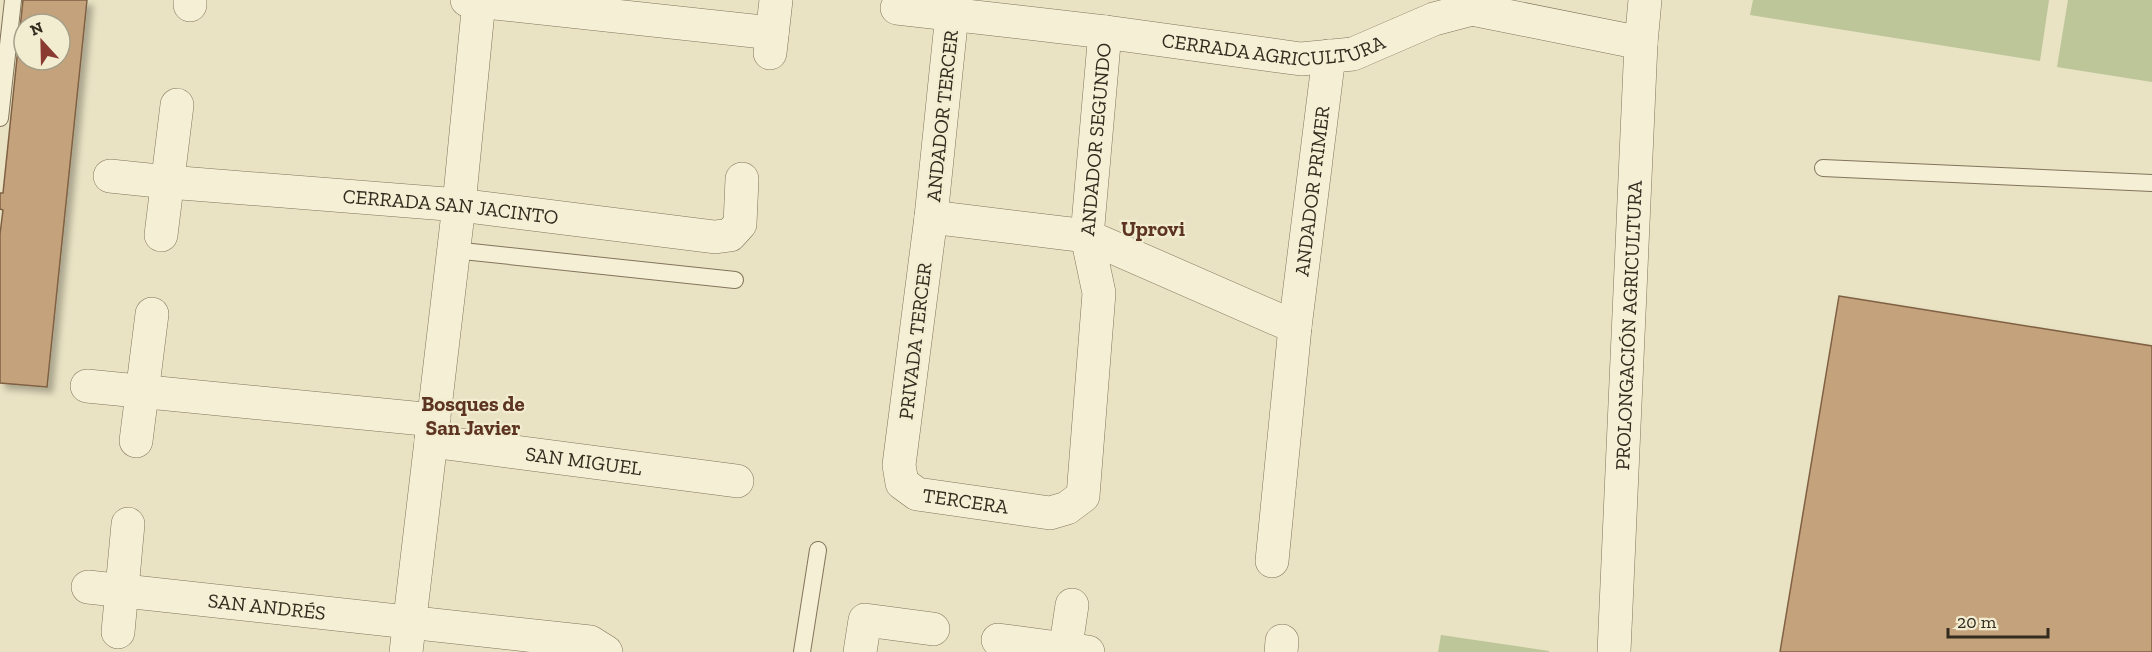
<svg xmlns="http://www.w3.org/2000/svg" width="2152" height="652" viewBox="0 0 2152 652" font-family="'Zilla Slab',serif">
<style>
.green{fill:#bcc698}
.building{fill:#c4a27c;stroke:#7f6143;stroke-width:1.5;fill-rule:evenodd;filter:url(#shadow)}
.lines{fill:none;stroke-linecap:round;stroke-linejoin:round}
.lane-casing{stroke:#82745b;stroke-width:18}
.street-casing{stroke:#82745b;stroke-width:34}
.lane{stroke:#f5efd5;stroke-width:16}
.street{stroke:#f5efd5;stroke-width:33}
.labels{text-anchor:middle;dominant-baseline:central;stroke-width:4.5;stroke-linejoin:round;paint-order:stroke}
.street-label{font-size:20px;fill:#332b1e;stroke:#f2ecd1}
.neighbourhood-label{font-size:21px;font-weight:bold;fill:#5c3421;stroke:#f2ecd1}
</style>
<defs>
<filter id="shadow"><feDropShadow dx="5.5" dy="5.5" stdDeviation="3" flood-color="#0004"/></filter>
</defs>
<rect width="100%" height="100%" fill="#e9e2c3"/>
<g class="green">
<polygon points="1753,0 2049,0 2040,61 1750,15"/>
<polygon points="2068,0 2152,0 2152,82 2057,67"/>
<polygon points="1441,635 1549,651 1549,652 1438,652"/>
</g>
<g class="building">
<path d="M23,0H87L47,387L0,383V234L3,210L0,209V193H3ZM24,24H60V60H24Z"/>
<polygon points="1839,296 2152,346 2152,652 1780,652"/>
</g>
<g class="lines">
<defs>
<g id="lane">
<polyline points="0,118 13,0"/>
<polyline points="1823,168 2152,183"/>
<polyline points="453,250 735,280"/>
<polyline points="802,652 818,550"/>
</g>
<g id="street">
<polyline points="467,0 772,33"/>
<polyline points="190,5 190,0"/>
<path id="s1" d="M897,8L1105,32L1301,59L1353,54L1434,19L1472,9L1641,43"/>
<path id="s2" d="M952,14L931,217L899,465L902,483L917,494L1050,513L1067,508L1083,496L1099,293L1087,236L1105,32"/>
<polyline points="770,53 776,0"/>
<path id="s3" d="M110,176L168,182L459,205L715,237L730,235L740,224L742,179"/>
<polyline points="931,217 1087,236 1295,327"/>
<polyline points="161,235 177,105"/>
<polyline points="87,386 434,420"/>
<polyline points="136,441 152,314"/>
<path id="s4" d="M431,441L737,481"/>
<path id="s5" d="M1272,561L1295,327L1329,56"/>
<path id="s6" d="M88,587L590,642L606,652"/>
<polyline points="118,632 128,524"/>
<polyline points="998,640 1088,652"/>
<polyline points="406,652 459,205 479,1"/>
<polyline points="860,652 865,620 933,629"/>
<polyline points="1065,652 1072,605"/>
<polyline points="1281,652 1282,641"/>
<path id="s7" d="M1614,652L1641,43L1645,0"/>
</g>
</defs>
<use href="#lane" class="lane-casing"/>
<use href="#street" class="street-casing"/>
<use href="#lane" class="lane"/>
<use href="#street" class="street"/>
</g>
<g class="labels">
<g class="street-label">
<text stroke="none"><textPath href="#s1" startOffset="380">CERRADA AGRICULTURA</textPath></text>
<text transform="translate(942 116) rotate(-84)">ANDADOR TERCER</text>
<text stroke="none"><textPath href="#s2" startOffset="1022">ANDADOR SEGUNDO</textPath></text>
<text stroke="none"><textPath href="#s5" startOffset="372">ANDADOR PRIMER</textPath></text>
<text stroke="none"><textPath href="#s3" startOffset="342">CERRADA SAN JACINTO</textPath></text>
<text stroke="none"><textPath href="#s7" startOffset="327">PROLONGACIÓN AGRICULTURA</textPath></text>
<text transform="translate(915 341) rotate(-83)">PRIVADA TERCER</text>
<text stroke="none"><textPath href="#s4" startOffset="154">SAN MIGUEL</textPath></text>
<text stroke="none"><textPath href="#s2" startOffset="540">TERCERA</textPath></text>
<text stroke="none"><textPath href="#s6" startOffset="180">SAN ANDRÉS</textPath></text>
</g>
<g class="neighbourhood-label">
<text x="1153" y="228">Uprovi</text>
<text x="473" y="403">Bosques de<tspan x="473" dy="24">San Javier</tspan></text>
</g>
</g>
<g transform="translate(42 42) rotate(338)"><circle r="28" fill="#f2ecd1" stroke="#a69f89" stroke-width="1.5"/>
<path d="M0-4.5L10 22L0 15L-10 22Z" fill="#8b3a31"/>
<text y="-9" font-size="16" font-weight="bold" text-anchor="middle" fill="#332b1e">N</text>
</g>
<path d="M1948 628v9h100v-9" fill="none" stroke="#332b1e" stroke-width="3"/>
<text x="1957" y="628" font-size="18" fill="#332b1e" stroke="#f2ecd1" stroke-width="4.5" paint-order="stroke">20 m</text>
</svg>
